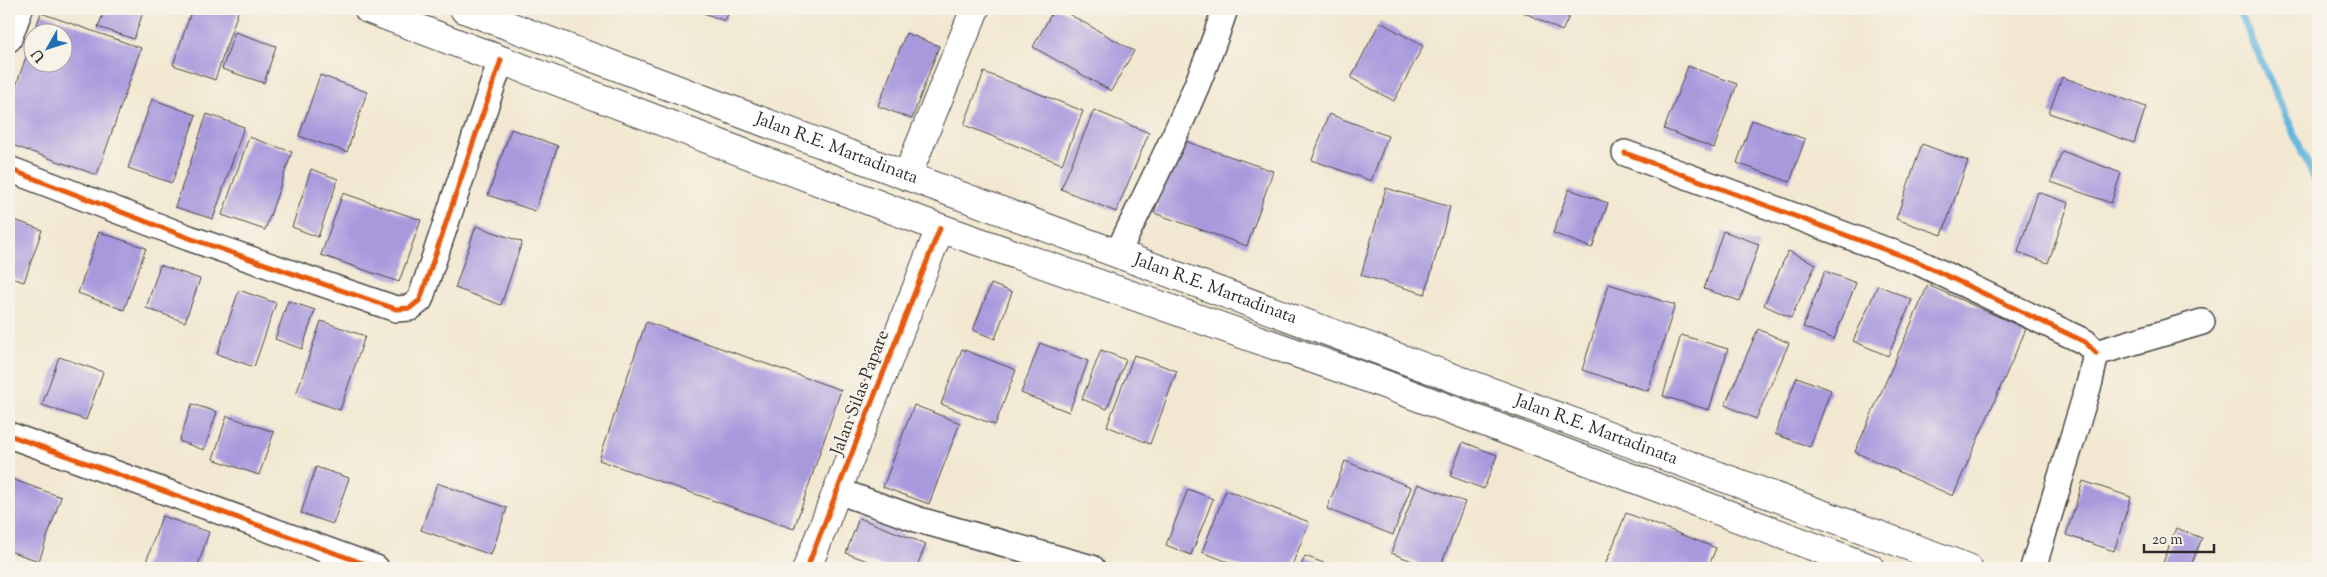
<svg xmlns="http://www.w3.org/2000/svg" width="2327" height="577" viewBox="0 0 2327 577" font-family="'Sorts Mill Goudy',serif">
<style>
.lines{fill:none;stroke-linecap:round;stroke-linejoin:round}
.stream{stroke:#62b5dd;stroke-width:7}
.building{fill:#a899dd}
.street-casing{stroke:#494744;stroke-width:28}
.secondary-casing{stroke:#494744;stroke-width:30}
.highway-casing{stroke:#494744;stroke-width:30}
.street{stroke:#fff;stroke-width:25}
.secondary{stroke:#fff;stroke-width:28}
.highway{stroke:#fff;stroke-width:28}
.cycleway-casing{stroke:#f7f3e8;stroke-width:8}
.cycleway{stroke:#e8590c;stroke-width:5}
.labels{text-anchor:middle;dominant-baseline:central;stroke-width:4.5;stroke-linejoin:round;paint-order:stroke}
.street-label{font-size:18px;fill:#2b2b2b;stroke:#f7f3e8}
</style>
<rect width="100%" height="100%" fill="#f7f3e8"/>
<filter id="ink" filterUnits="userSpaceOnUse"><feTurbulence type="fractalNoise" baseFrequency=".02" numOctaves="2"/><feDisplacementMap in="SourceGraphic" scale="10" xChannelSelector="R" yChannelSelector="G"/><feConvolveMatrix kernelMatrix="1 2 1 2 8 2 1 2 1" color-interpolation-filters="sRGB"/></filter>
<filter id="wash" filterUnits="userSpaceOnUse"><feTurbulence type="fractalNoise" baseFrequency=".0096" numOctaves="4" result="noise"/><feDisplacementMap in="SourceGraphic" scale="20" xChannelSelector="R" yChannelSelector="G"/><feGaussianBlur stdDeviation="1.12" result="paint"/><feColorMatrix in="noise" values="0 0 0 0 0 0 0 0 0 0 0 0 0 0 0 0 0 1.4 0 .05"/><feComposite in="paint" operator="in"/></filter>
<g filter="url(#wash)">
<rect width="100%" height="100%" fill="#f2e8d1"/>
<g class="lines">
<polyline class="stream" points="2238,9 2318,187"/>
</g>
<g id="blocks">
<g class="building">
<polygon points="105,9 144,9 134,39 98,27"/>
<polygon points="192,9 239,9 215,80 173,65"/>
<polygon points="693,9 730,9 725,21"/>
<polygon points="1054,9 1060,9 1134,51 1111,91 1033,47"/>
<polygon points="1517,9 1573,9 1562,31"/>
<polygon points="41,13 141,48 97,175 9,144 9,107 32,39 32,62 62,62 62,32 34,32"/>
<polygon points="1380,22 1423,46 1394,101 1351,78"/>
<polygon points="235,32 276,46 264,83 222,69"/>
<polygon points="906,33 939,46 912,119 878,106"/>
<polygon points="1688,66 1737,84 1714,148 1664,129"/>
<polygon points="984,72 1083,111 1062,164 964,125"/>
<polygon points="320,75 367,92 347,152 299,136"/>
<polygon points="2062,77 2146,107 2134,143 2049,113"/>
<polygon points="152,99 196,115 172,183 128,168"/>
<polygon points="1094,110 1149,133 1116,212 1061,189"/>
<polygon points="207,114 244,127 213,219 175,207"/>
<polygon points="1329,114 1388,136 1371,181 1312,160"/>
<polygon points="1752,120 1805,139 1790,182 1737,163"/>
<polygon points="511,129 558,146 535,211 488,195"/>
<polygon points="249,137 292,152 265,230 222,215"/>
<polygon points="1179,139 1273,171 1247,246 1154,213"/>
<polygon points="1922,144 1968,161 1942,235 1896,219"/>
<polygon points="2062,151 2121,173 2111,203 2051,182"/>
<polygon points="311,169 338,179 318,237 292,227"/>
<polygon points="1386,188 1450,207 1425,294 1361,275"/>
<polygon points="1569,189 1608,203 1592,248 1553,233"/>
<polygon points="2038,192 2069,203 2048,263 2018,252"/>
<polygon points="343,193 421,220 399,282 321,255"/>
<polygon points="9,218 42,230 24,282 9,277"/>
<polygon points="476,226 522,242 501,305 455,288"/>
<polygon points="1723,231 1759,244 1740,301 1704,289"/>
<polygon points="99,232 146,248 124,310 78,293"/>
<polygon points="1788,251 1816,264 1791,318 1764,305"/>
<polygon points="160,265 200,279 185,322 146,308"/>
<polygon points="1825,271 1856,283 1834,339 1803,327"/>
<polygon points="991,284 1012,292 995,339 973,330"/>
<polygon points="1609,284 1675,305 1648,391 1582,370"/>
<polygon points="1878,285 1912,300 1888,356 1853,341"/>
<polygon points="1928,285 2026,329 1953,496 1855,452"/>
<polygon points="239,290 276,303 254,367 217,354"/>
<polygon points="288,301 315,310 302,349 275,339"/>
<polygon points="321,321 365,336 340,410 296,395"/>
<polygon points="646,322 841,390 794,529 599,460"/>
<polygon points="1758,329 1789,343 1756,419 1725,405"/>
<polygon points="1681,335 1728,349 1709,410 1663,396"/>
<polygon points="1040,343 1088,361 1069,412 1021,393"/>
<polygon points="962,349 1016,370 995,425 941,404"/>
<polygon points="1101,350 1126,360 1107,409 1082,399"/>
<polygon points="1134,355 1177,371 1150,444 1107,426"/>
<polygon points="59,357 103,372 86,420 42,405"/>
<polygon points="1797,377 1831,390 1810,447 1775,434"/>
<polygon points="192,404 217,412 204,450 179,441"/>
<polygon points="914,405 960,423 929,504 883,487"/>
<polygon points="227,416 274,432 259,475 213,459"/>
<polygon points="1463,442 1497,455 1484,489 1450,476"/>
<polygon points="1345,461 1411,487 1393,535 1327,509"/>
<polygon points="316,467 349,478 333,524 301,513"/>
<polygon points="9,478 61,497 39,561 9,551"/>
<polygon points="2083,481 2131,497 2114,551 2066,535"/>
<polygon points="437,483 507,508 491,555 421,530"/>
<polygon points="1418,484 1465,502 1440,568 1431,568 1391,553"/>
<polygon points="1188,489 1213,499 1191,555 1166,545"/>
<polygon points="1226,490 1309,522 1291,568 1244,568 1202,552"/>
<polygon points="1626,513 1716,548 1708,568 1604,568"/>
<polygon points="162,516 209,532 197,568 144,568"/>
<polygon points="859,518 926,544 916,568 886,568 846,553"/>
<polygon points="2176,528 2202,538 2190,568 2161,568"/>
<polygon points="1305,556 1337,568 1300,568"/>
</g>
</g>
</g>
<g filter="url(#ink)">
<use href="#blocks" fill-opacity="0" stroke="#494744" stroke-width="1"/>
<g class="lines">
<defs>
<g id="street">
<polyline points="9,39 20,9"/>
<polyline points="1625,153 1918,262 2085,342 2096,353"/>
<polyline points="9,169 189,238 396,309 410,308 420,300 501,60"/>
<path d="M1117,254C1156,174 1198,94 1225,9"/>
<polyline points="2096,353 2202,322"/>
<polyline points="9,435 376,568"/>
<polyline points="838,491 919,520 1092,568"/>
<polyline points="2033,568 2090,381 2096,353"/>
</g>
<g id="secondary">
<polyline points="907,176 975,9"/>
<polyline points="807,568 940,228"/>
</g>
<g id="highway">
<polyline points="368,9 940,228 1373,380 1870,568"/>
<path id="s1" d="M464,9L907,176L1968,568"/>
</g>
</defs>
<use href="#street" class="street-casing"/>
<use href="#secondary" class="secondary-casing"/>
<use href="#highway" class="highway-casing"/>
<use href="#street" class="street"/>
<use href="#secondary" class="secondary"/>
<use href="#highway" class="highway"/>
<defs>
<g id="cycleway">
<polyline points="1625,153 1918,262 2085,342 2096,353"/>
<polyline points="9,169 189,238 396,309 410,308 420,300 501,60"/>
<polyline points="9,435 376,568"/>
<polyline points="807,568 940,228"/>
</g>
</defs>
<use href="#cycleway" class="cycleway-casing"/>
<use href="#cycleway" class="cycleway"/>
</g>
</g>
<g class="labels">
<g class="street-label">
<text stroke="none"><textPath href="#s1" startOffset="398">Jalan R.E. Martadinata</textPath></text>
<text stroke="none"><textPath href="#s1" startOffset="802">Jalan R.E. Martadinata</textPath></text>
<text transform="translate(861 393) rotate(-69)">Jalan Silas Papare</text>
<text stroke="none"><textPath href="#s1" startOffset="1208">Jalan R.E. Martadinata</textPath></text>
</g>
</g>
<rect width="2327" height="577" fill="none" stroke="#f7f3e8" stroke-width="30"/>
<g transform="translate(48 48) rotate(231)"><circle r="24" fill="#f7f3e8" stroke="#a5a39c"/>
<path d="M0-4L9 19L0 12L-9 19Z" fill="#1f6fb2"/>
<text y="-8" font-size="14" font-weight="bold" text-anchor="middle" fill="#2b2b2b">U</text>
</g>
<path d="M2144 544v8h70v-8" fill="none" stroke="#2b2b2b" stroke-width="2.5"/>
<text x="2152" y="544" font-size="15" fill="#2b2b2b" stroke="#f7f3e8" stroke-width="4" paint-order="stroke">20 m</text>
</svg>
